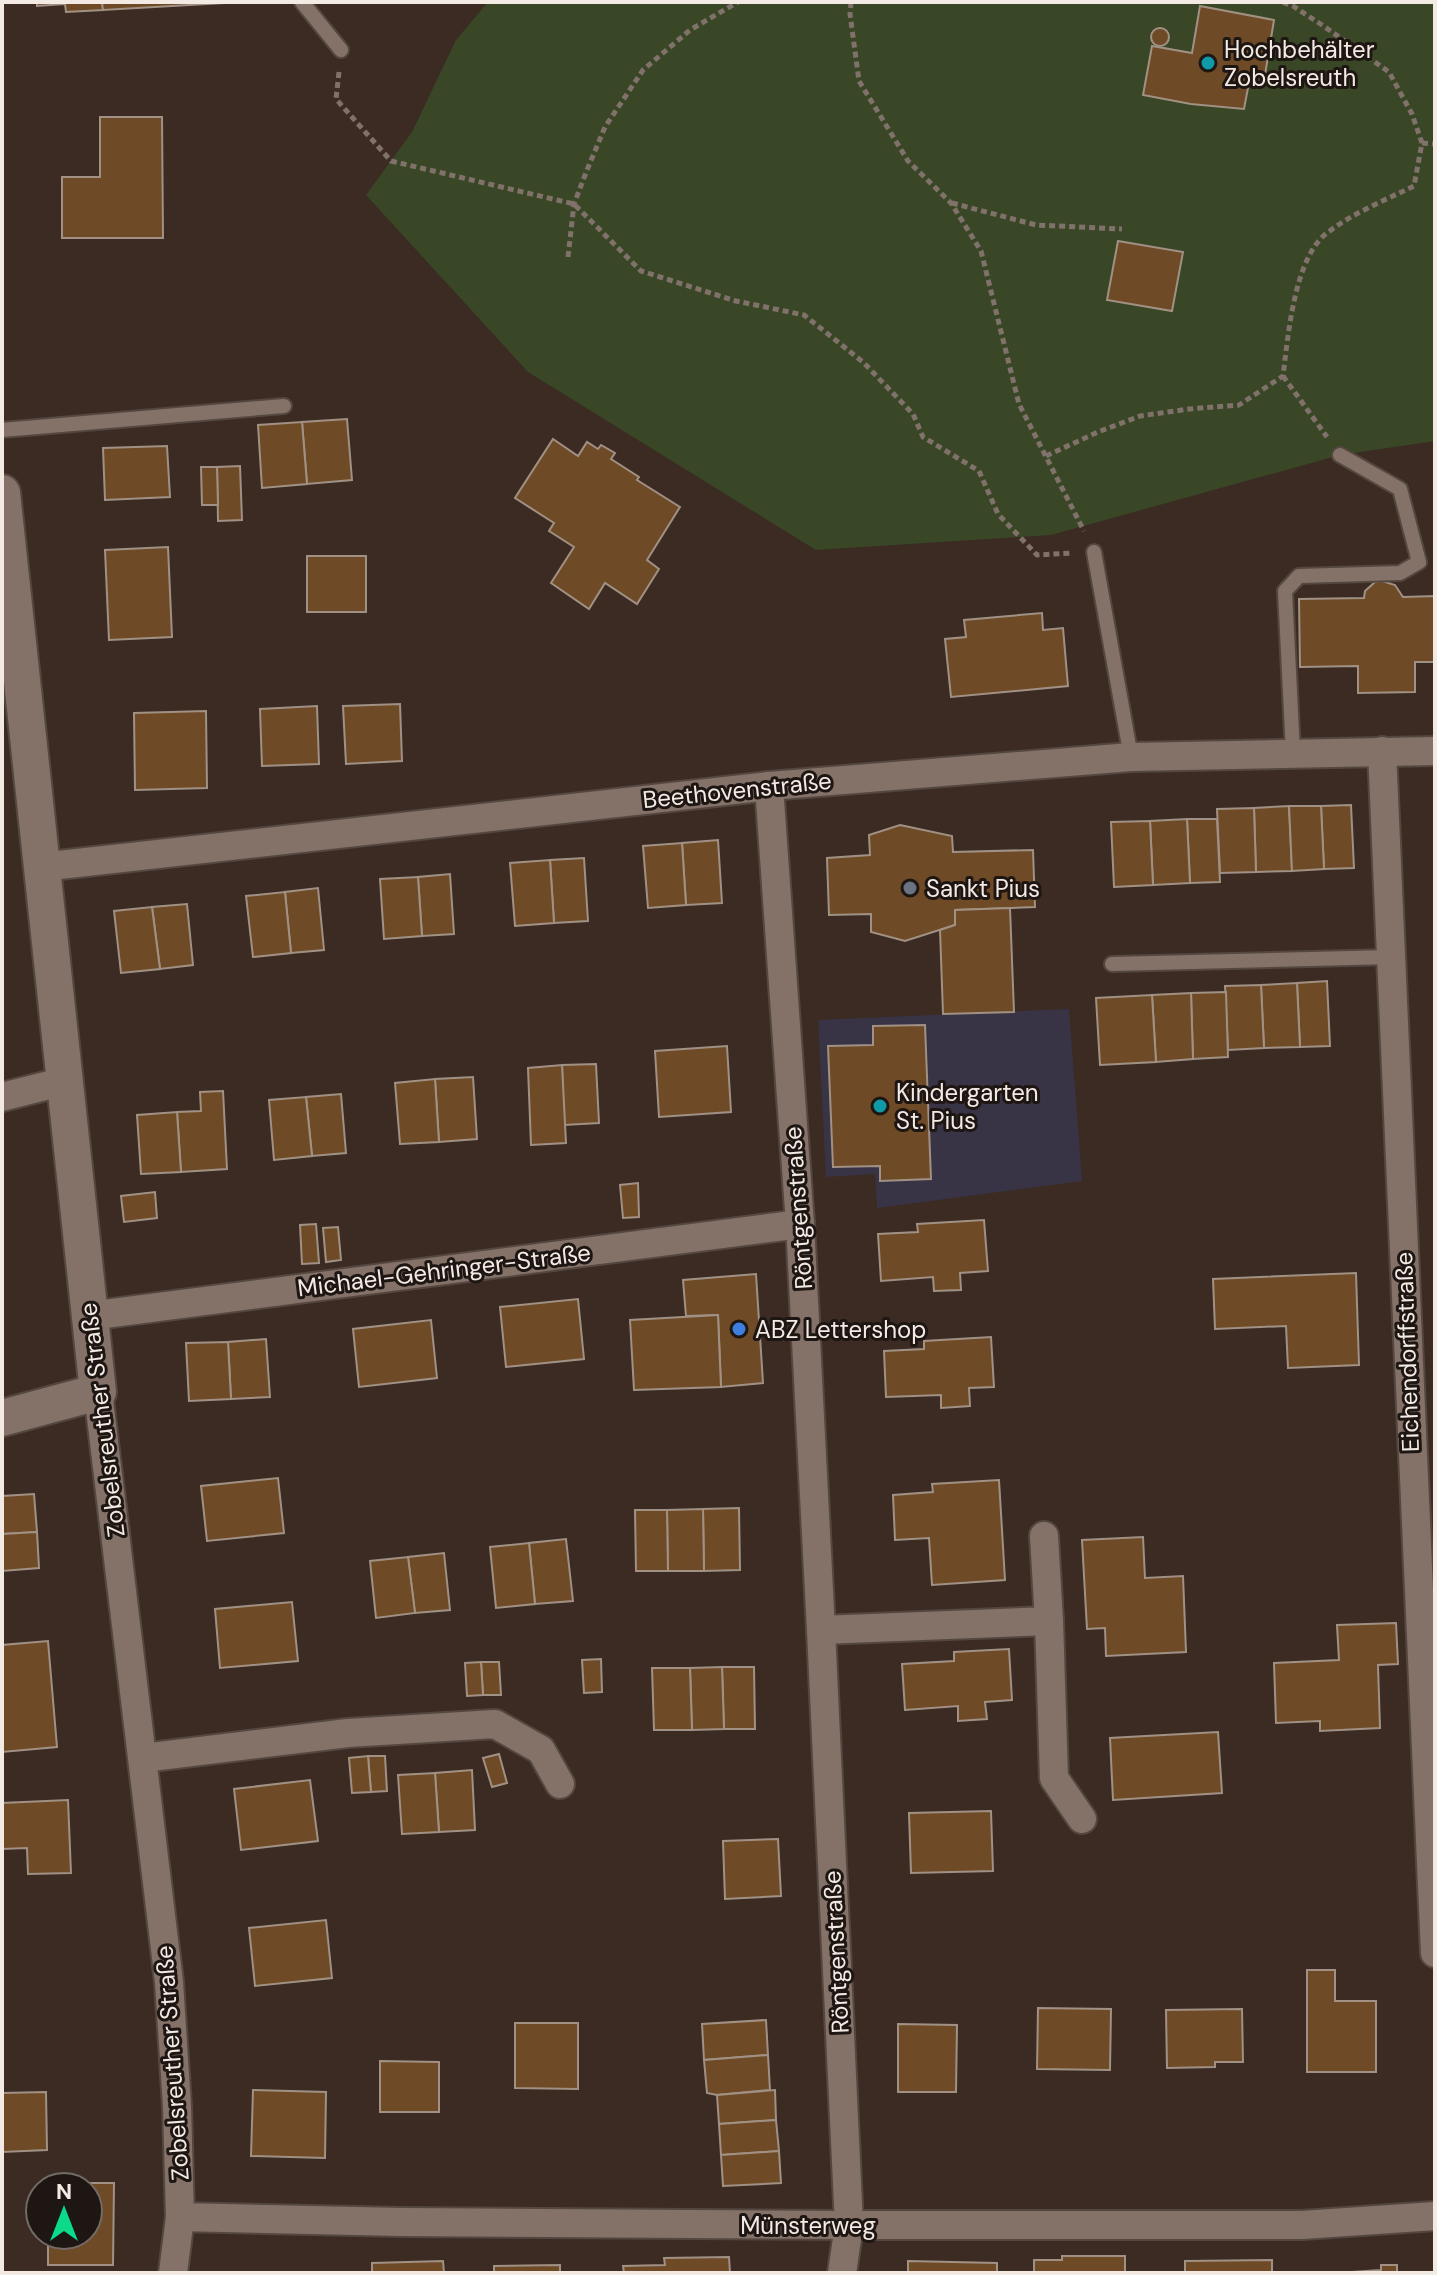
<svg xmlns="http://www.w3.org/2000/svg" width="1437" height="2275" viewBox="0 0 1437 2275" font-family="'DM Sans',sans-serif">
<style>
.education{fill:#383445}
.green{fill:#3a4726}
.building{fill:#6f4a26;stroke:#a09184;stroke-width:2}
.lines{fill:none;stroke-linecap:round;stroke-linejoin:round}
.service-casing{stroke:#544740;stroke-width:18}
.minor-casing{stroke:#544740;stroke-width:32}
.tertiary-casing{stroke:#544740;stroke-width:40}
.path{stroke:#80726b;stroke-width:5;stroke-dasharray:6 4;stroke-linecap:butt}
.service{stroke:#847269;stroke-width:14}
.minor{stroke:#847269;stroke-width:28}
.tertiary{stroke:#847269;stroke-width:36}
.culture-dot{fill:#0f9aa8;stroke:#1d1612;stroke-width:3}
.worship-dot{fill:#6b7280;stroke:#1d1612;stroke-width:3}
.shop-dot{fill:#3f7fe0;stroke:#1d1612;stroke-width:3}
.labels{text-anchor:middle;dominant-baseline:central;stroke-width:6;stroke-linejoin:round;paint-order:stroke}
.poi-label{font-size:24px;fill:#f4eae4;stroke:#1d1612;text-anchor:start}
.street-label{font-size:24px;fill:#f4eae4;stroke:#1d1612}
</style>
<rect width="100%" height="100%" fill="#3b2b23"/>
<polygon class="education" points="1069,1009 1082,1181 877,1208 875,1174 826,1177 818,1020"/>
<polygon class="green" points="488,2 1435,2 1435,441 1340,455 1051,535 816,550 528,372 366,195 412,132 456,40"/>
<g class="building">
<polygon points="37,2 102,2 103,10 66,12 65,4 37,6"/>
<polygon points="102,2 224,2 224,3 103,10"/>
<polygon points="1200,6 1274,20 1265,75 1251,72 1244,109 1191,104 1143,95 1152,46 1192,53"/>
<circle cx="1160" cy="37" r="9"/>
<polygon points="100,117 162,117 163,238 62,238 62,177 100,177"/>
<polygon points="1118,241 1183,252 1172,311 1107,300"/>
<polygon points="347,419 352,480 307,484 302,422"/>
<polygon points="302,422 307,484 262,488 258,425"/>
<polygon points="553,439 578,456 587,442 598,449 601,445 615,453 611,459 639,477 637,480 680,507 647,560 659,569 637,604 605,583 589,609 551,583 574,547 549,531 554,523 515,498"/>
<polygon points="167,446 170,497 105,500 103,448"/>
<polygon points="240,466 242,520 218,521 217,467"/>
<polygon points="201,467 217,467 218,505 202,505"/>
<polygon points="168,547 172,637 109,640 105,550"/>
<rect x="307" y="556" width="59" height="56"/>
<polygon points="1382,581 1395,585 1403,597 1435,596 1435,662 1415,662 1415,692 1358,693 1358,666 1300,667 1299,599 1364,598 1365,591 1375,582"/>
<polygon points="1042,613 1043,630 1063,628 1068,686 951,697 945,639 966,637 964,620"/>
<polygon points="400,704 402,761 346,764 343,706"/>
<polygon points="317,706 319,764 262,766 260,709"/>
<polygon points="206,711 207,788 135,790 134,713"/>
<polygon points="1351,805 1354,868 1324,869 1321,806"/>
<polygon points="1289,806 1292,871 1256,872 1254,808"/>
<polygon points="1289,806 1321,806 1324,869 1292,871"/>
<polygon points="1254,808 1256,872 1220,873 1217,809"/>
<polygon points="1187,819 1217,819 1220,882 1190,883"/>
<polygon points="1187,819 1190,883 1153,885 1150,821"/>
<polygon points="1150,821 1153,885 1114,887 1111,822"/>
<polygon points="900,825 952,836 953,852 1033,850 1035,907 955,910 955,925 905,941 871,932 871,914 829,915 827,858 870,855 869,835"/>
<polygon points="718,840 722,903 686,905 682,843"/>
<polygon points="682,843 686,905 648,908 643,846"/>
<polygon points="584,858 588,921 554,923 550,860"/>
<polygon points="550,860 554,923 515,926 510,863"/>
<polygon points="450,874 454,934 422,936 418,877"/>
<polygon points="418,877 422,936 384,939 380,879"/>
<polygon points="318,888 324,950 291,953 285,892"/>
<polygon points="285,892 291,953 253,957 246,896"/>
<polygon points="187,904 193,965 160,969 152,907"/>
<polygon points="152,907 160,969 121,973 114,911"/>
<polygon points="1010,908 1014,1012 943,1014 940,930 955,925 955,910"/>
<polygon points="1327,981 1330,1046 1300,1047 1297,983"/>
<polygon points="1297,983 1300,1047 1264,1048 1261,985"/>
<polygon points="1261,985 1264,1048 1228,1050 1225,986"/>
<polygon points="1226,992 1228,1057 1193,1059 1191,993"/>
<polygon points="1191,993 1193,1059 1156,1062 1152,995"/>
<polygon points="1152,995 1156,1062 1100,1065 1096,998"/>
<polygon points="925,1025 931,1179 880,1181 880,1166 833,1167 828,1046 873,1045 873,1026"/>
<polygon points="727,1046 731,1112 659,1117 655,1051"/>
<polygon points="596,1064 599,1123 564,1125 562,1065"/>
<polygon points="562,1065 566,1143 531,1145 528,1068"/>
<polygon points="473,1077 477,1139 439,1142 435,1079"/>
<polygon points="435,1079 439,1142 400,1144 395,1083"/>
<polygon points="223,1091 227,1169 181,1172 177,1112 201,1111 200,1092"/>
<polygon points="341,1094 346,1153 312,1156 306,1097"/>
<polygon points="306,1097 312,1156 274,1160 269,1100"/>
<polygon points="177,1112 181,1172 141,1174 137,1115"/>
<polygon points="638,1183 639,1217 623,1218 620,1185"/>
<polygon points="155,1192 157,1218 124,1222 121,1196"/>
<polygon points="984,1220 988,1271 960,1273 961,1290 934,1291 933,1277 881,1281 878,1234 918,1232 917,1224"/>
<polygon points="316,1224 319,1263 302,1264 300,1225"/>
<polygon points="338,1227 341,1260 326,1262 323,1228"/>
<polygon points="1356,1273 1359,1365 1288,1368 1286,1326 1215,1329 1213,1279"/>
<polygon points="756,1274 763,1383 721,1387 718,1315 686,1316 683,1280"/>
<polygon points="578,1299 584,1359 506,1367 500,1307"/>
<polygon points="718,1315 721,1387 634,1390 630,1320"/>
<polygon points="431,1320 437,1378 359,1387 353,1329"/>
<polygon points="991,1337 994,1387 969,1388 970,1406 941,1408 941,1395 886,1397 884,1351 924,1349 924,1341"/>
<polygon points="266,1339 270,1397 231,1399 228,1342"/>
<polygon points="228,1342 231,1399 189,1401 186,1343"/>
<polygon points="278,1478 284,1533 207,1541 201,1486"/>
<polygon points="999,1480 1005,1580 932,1585 929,1538 895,1540 893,1495 933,1492 932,1484"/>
<polygon points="34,1494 37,1532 2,1534 2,1496"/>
<polygon points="739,1508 740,1570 704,1571 703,1509"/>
<polygon points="703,1509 704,1571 668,1571 667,1510"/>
<polygon points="635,1510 667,1510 668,1571 636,1571"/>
<polygon points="37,1532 39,1568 2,1571 2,1534"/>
<polygon points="1143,1537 1145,1578 1183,1576 1186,1652 1106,1656 1105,1628 1087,1629 1082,1540"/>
<polygon points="566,1539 573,1601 535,1604 529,1543"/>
<polygon points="529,1543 535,1604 496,1608 490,1547"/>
<polygon points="444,1553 450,1610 415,1613 408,1557"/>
<polygon points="408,1557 415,1613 376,1618 370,1561"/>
<polygon points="292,1602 298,1661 220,1668 215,1609"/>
<polygon points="1396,1623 1398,1664 1378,1665 1380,1728 1320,1731 1320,1721 1276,1723 1274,1663 1339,1660 1337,1625"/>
<polygon points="48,1641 57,1747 2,1752 2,1645"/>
<polygon points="1009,1649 1012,1700 985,1702 987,1719 958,1721 958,1706 905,1710 902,1664 954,1661 954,1652"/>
<polygon points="601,1659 602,1692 584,1693 582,1660"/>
<polygon points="481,1662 499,1662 501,1695 483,1695"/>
<polygon points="481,1662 483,1695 467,1696 465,1663"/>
<polygon points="722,1667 754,1667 755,1729 724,1729"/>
<polygon points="722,1667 724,1729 692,1730 690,1668"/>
<polygon points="652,1668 690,1668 692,1730 654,1730"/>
<polygon points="1218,1732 1222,1793 1113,1800 1110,1738"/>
<polygon points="499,1754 507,1783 492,1787 483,1758"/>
<polygon points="368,1756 385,1756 387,1791 371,1792"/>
<polygon points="368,1756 371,1792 352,1793 349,1758"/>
<polygon points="472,1770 475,1830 439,1832 435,1773"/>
<polygon points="435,1773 439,1832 402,1834 398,1775"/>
<polygon points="310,1780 318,1841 241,1850 234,1789"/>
<polygon points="68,1800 71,1873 28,1874 27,1848 2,1849 2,1803"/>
<polygon points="991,1811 993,1871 911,1873 909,1813"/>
<polygon points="778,1839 781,1896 725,1899 723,1841"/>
<polygon points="326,1920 332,1978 255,1986 249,1928"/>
<polygon points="1307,1970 1335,1970 1335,2001 1376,2001 1376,2072 1307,2072"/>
<polygon points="1038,2008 1111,2009 1110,2070 1037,2069"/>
<polygon points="1242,2009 1243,2062 1215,2062 1215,2067 1167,2068 1166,2010"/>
<polygon points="766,2020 768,2055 704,2060 702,2024"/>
<polygon points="515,2023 578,2023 578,2089 515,2088"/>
<polygon points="898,2024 957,2025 956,2092 898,2092"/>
<polygon points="768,2055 770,2090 717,2095 707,2093 704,2060"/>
<polygon points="380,2061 439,2062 439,2112 380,2112"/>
<polygon points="253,2090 326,2092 325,2158 251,2156"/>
<polygon points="775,2090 776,2120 719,2124 717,2095"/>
<polygon points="46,2092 47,2150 2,2152 2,2093"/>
<polygon points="776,2120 779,2151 721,2155 719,2124"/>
<polygon points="779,2151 781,2183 723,2186 721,2155"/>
<polygon points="48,2183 114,2183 113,2265 48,2265 48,2235 88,2235 88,2187 48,2187"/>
<polygon points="1062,2256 1125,2256 1125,2273 1034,2273 1034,2260 1062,2260"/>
<polygon points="729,2257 730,2273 624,2273 623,2266 665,2265 664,2258"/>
<polygon points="1272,2260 1272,2273 1185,2273 1185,2261"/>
<polygon points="443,2261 444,2273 372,2273 372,2263"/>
<polygon points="908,2261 997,2263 997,2273 908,2273"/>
<polygon points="560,2265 560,2273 494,2273 494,2266"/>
<polygon points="1381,2265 1397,2265 1397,2273 1337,2273 1381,2270"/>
</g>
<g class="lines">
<defs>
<g id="service">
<polyline points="302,2 341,50"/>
<polyline points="2,430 284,406"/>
<polyline points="1094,552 1131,757"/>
<polyline points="1293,753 1285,591 1299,576 1400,573 1419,562 1400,489 1340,455"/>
<polyline points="1112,964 1391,957"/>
</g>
<g id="minor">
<polyline points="1382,751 1435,1953"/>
<polyline points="769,786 800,1224 821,1630 849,2225 842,2273"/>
<polyline points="41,867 769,786 1131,757 1435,751"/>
<polyline points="2,1097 65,1081"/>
<polyline points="89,1316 800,1224"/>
<polyline points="98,1392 169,1982 177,2106 180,2217 173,2273"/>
<polyline points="1049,1621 1054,1778 1082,1819"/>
<polyline points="821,1630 1049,1621 1044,1536"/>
<polyline points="143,1758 348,1733 495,1724 541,1750 560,1784"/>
<polyline points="180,2217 402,2222 849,2225 1302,2225 1435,2216"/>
</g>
<polyline id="tertiary" points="2,493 98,1392 2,1418"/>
</defs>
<use href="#service" class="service-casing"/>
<use href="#minor" class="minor-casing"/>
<use href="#tertiary" class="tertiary-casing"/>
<g class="path">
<polyline points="851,2 850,14 859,81 908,161 951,203 981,251 1019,404 1084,531"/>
<polyline points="339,72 336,99 391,161 574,204 641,271 736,301 804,315 863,362 913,414 923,437 979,471 998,514 1037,555 1072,553"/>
<polyline points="1422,143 1435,144"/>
<polyline points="952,203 1036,225 1122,229"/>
<polyline points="568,257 574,204 587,170 605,127 643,70 690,30 738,2"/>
<polyline points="1283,376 1327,437"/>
<path d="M1046,456L1098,432L1140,416L1189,409L1239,405L1283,376C1288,337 1294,258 1327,233C1353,213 1385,200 1414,186L1422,143L1412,114L1389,72L1322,25L1293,6L1282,2"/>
</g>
<use href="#service" class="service"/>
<use href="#minor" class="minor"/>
<use href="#tertiary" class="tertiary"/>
</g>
<g class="culture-dot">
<circle cx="1208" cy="63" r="8"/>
<circle cx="880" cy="1106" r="8"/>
</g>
<circle class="worship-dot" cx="910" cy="888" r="8"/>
<circle class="shop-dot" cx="739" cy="1329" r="8"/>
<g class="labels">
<g class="poi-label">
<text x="1224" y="49">Hochbehälter<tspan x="1224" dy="28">Zobelsreuth</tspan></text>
<text x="926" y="888">Sankt Pius</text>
<text x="896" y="1092">Kindergarten<tspan x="896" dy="28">St. Pius</tspan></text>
<text x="755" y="1329">ABZ Lettershop</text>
</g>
<g class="street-label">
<text transform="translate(737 790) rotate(-6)">Beethovenstraße</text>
<text transform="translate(798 1208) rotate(-94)">Röntgenstraße</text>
<text transform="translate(444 1270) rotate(-7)">Michael-Gehringer-Straße</text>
<text transform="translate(1407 1352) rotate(-92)">Eichendorffstraße</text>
<text transform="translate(102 1420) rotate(-97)">Zobelsreuther Straße</text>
<text transform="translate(836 1952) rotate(-93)">Röntgenstraße</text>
<text transform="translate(172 2063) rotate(-94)">Zobelsreuther Straße</text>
<text x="808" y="2225">Münsterweg</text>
</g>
</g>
<rect width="1437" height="2275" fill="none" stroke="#f4eae4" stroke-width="8"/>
<g transform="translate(64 2211)"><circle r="38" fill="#1d1612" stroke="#736b66" stroke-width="2"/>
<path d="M0-6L14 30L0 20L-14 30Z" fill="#0dd98a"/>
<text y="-12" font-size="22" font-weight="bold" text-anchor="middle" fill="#f4eae4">N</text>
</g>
</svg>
